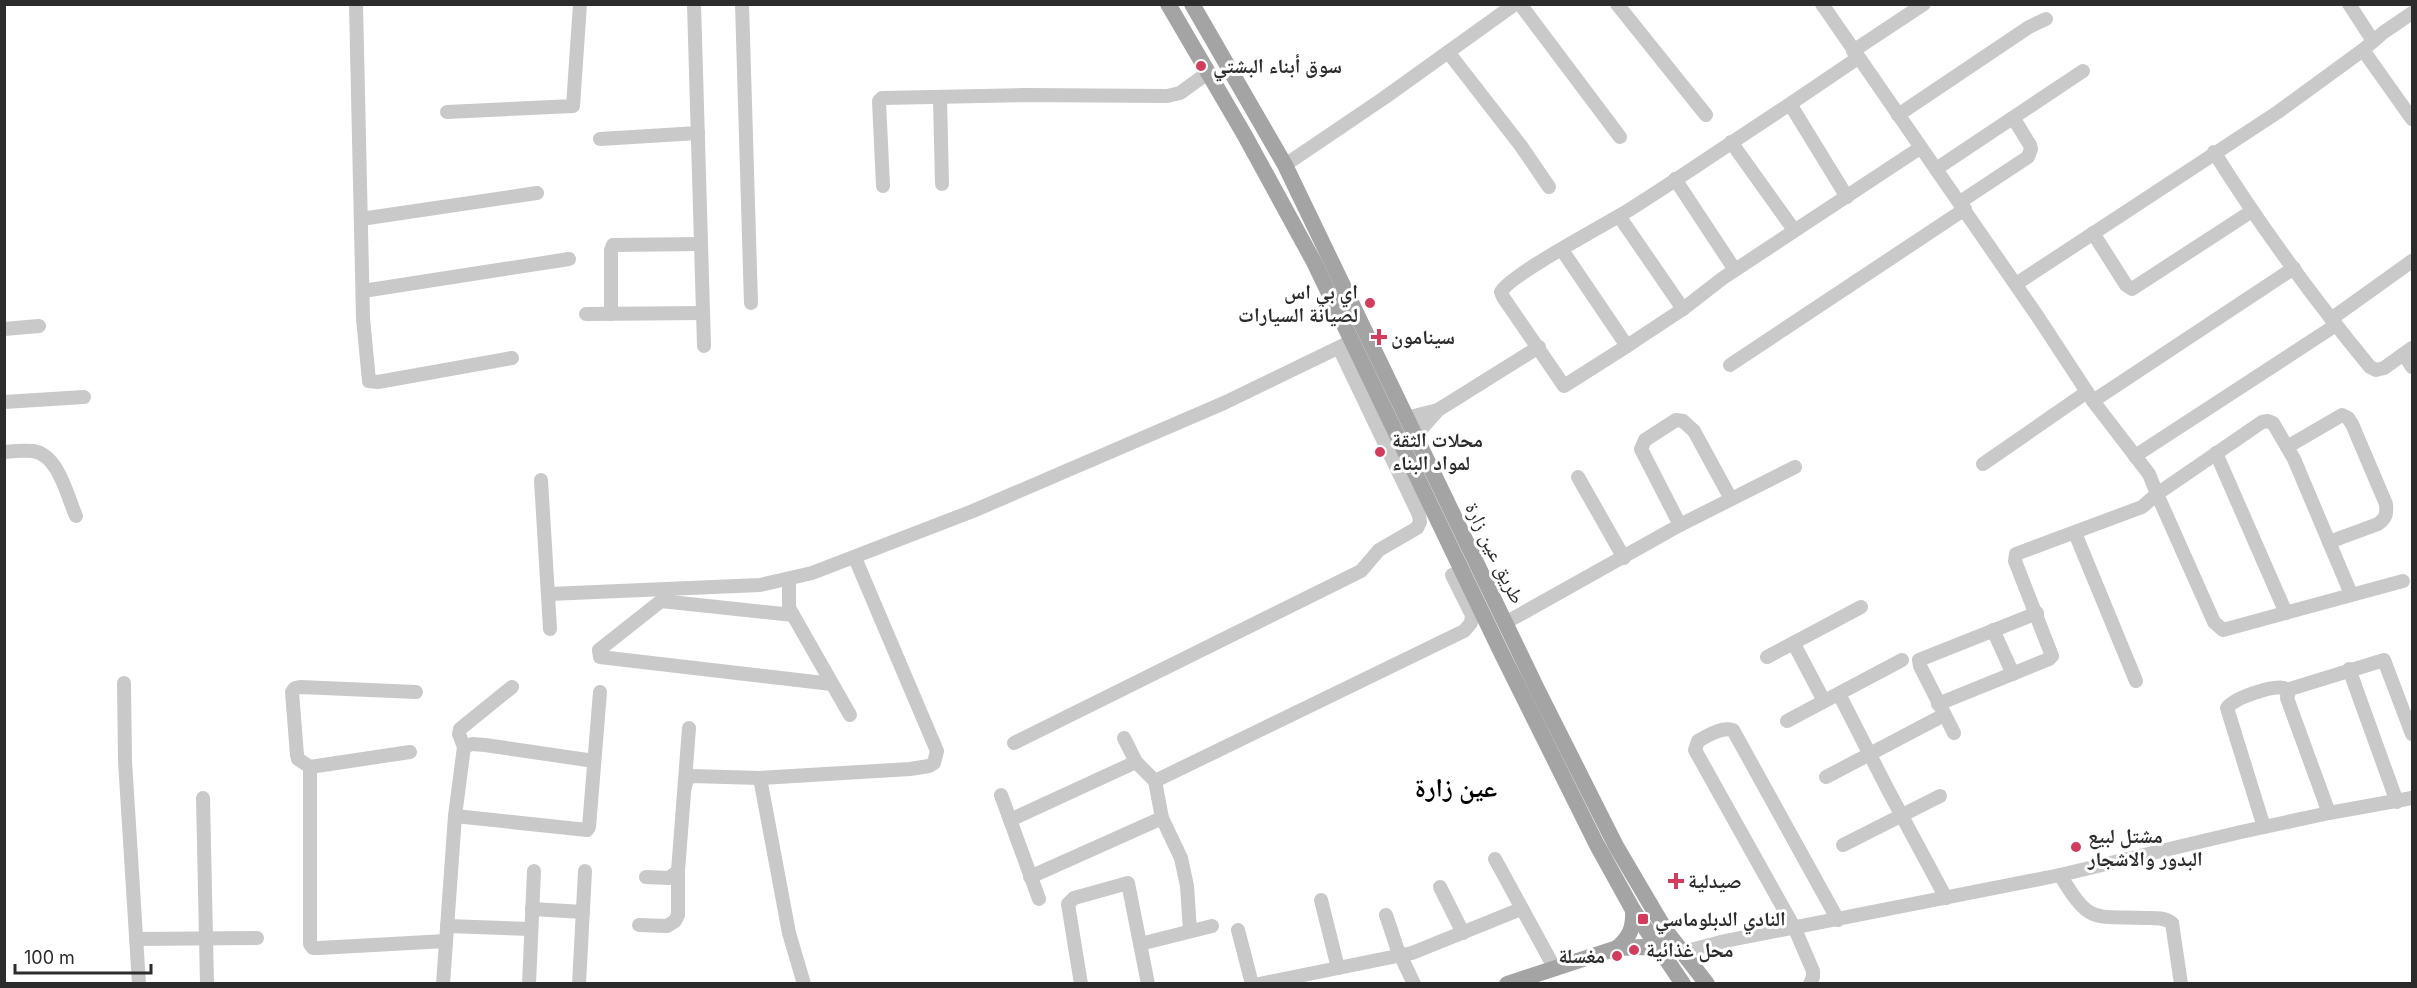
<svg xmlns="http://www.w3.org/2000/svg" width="2417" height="988" viewBox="0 0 2417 988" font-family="Inter,'Noto Naskh Arabic',sans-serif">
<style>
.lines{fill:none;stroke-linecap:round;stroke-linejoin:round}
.minor{stroke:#c9c9c9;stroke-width:14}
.major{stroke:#a4a4a4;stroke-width:16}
.poi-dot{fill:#d33d5d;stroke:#fff;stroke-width:2}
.labels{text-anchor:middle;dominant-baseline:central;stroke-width:6;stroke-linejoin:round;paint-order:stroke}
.poi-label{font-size:20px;font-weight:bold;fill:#2c2c2c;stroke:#fff;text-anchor:start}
.street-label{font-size:20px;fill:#2c2c2c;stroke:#fff}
.district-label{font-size:26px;font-weight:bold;fill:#000;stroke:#fff}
</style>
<rect width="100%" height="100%" fill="#fff"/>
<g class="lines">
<g class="minor">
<polyline points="356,4 363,318 369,381 378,382 512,358"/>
<polyline points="694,4 704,346"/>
<polyline points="742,4 751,303"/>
<polyline points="1520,4 1620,137"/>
<polyline points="1617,4 1706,115"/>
<polyline points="1822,4 2038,317 2093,401 2149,474 2157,494 2142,507 2016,554 2015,561 2052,656 2049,659 1938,704"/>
<polyline points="2349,4 2373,41"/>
<polyline points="2363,50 2412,119"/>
<polyline points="1853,51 1924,4"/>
<polyline points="1448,52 1521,146 1549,187"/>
<polyline points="940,98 942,184"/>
<polyline points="1790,104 1858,58"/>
<polyline points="447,112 573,106 580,4"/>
<polyline points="1898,115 2029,27 2046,19"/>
<polyline points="600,139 698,133"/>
<polyline points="1731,142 1794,230"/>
<path d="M2214,152C2261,227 2314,299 2370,367L2376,370L2384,368L2412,348"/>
<polyline points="1285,165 1384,98 1515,4"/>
<polyline points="1936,169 2083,71"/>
<polyline points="1675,179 1735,270"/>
<polyline points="883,186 879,101 882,98 1024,95 1167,96 1180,93 1209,72"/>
<polyline points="1960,202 2028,157 2031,149 2030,145 2014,119"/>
<polyline points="1619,216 1683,309"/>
<polyline points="361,219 537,193"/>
<polyline points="2093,233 2126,285 2132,289 2252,211"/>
<path d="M1562,250L1627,346L1564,386L1503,297L1501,292C1511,274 1605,225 1629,210C1683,176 1736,139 1790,104L1847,197"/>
<polyline points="2016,284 2278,112 2363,50 2384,32 2412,13"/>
<polyline points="363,291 569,259"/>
<polyline points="586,314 703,313"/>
<polyline points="611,314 611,250 613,245 701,244"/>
<polyline points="2331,319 2412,261"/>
<polyline points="4,329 39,326"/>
<polyline points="1627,346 1683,309 1723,278 1920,148"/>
<polyline points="2404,354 2412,367"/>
<polyline points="1730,365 1965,209"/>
<polyline points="2093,401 2294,268"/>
<polyline points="4,402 84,397"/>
<polyline points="1406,418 1438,410"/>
<polyline points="1415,436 1438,410 1539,347"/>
<path d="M2287,447L2342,415L2348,418L2352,424L2386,504C2387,514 2386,518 2378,524L2329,542"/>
<path d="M4,452C14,451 24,450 33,451C59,455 67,496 76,516"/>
<polyline points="2216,453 2286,613"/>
<polyline points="2135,456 2336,325"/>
<polyline points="1983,464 2087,392"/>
<polyline points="1578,477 1624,558"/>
<polyline points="541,480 550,629"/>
<polyline points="1680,525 1641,449 1645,440 1676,420 1683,421 1694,431 1731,499"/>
<polyline points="2075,533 2136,681"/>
<polyline points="789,580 789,608 850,715"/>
<polyline points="549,594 760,585 812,573 973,511 1224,403 1352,341"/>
<polyline points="2351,594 2294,459 2273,423 2268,421 2262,422 2157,494 2214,622 2223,630 2403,581"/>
<polyline points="793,615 661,601 599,650 600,657 832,684"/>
<polyline points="1505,623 1680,525 1795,467"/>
<polyline points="1993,630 2013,674"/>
<polyline points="1794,644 1824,701"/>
<polyline points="1767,657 1861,607"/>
<polyline points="2349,669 2397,802"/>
<polyline points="124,683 125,761 139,984"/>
<polyline points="1839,694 1888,790 1946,898"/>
<polyline points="1787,721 1902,660"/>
<polyline points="1954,733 1920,666 1919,660 2037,613"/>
<polyline points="1124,738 1136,762 1155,781 1162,818 1181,858 1187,886 1190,931"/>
<polyline points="1014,743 1361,571 1379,550 1417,528 1420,522 1419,515 1339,348"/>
<polyline points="464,747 459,734 460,729 512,687"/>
<polyline points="410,752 310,767 298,759 297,755 292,692 295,688 300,687 416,692"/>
<polyline points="310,767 310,944 313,948 319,948 446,941"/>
<polyline points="1826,777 1944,715"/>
<polyline points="760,778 789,933 804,984"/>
<polyline points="1155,781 1464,631 1471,623 1472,615 1452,575"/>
<polyline points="685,786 688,777 691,776 760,778 910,769 929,766 934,763 937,751 855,558"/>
<polyline points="1001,795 1039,899"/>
<polyline points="203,798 207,984"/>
<polyline points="2329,813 2287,698 2290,689 2384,660 2412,734"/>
<polyline points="455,816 587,830 589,827 600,692"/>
<polyline points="1010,820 1136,762"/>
<path d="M2264,827L2227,708C2234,698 2272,685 2284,688L2287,693"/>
<polyline points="1843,845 1940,796"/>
<polyline points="1495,859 1555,969"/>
<path d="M2060,875C2090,924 2091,916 2144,918C2154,918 2164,917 2172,923L2181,984"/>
<polyline points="646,877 669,878 678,871 689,728"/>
<polyline points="1030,877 1162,818"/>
<polyline points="1440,887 1463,933"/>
<polyline points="1321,900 1338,968"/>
<polyline points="532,909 583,912"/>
<polyline points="1386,915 1397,948 1414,984"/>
<polyline points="639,925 667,926 675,921 678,915 678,871"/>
<polyline points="447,926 530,929"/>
<polyline points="1238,930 1252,984"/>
<polyline points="136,939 257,938"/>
<polyline points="1140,944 1212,926"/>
<polyline points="1683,952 1725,941 2060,875 2241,832 2329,813 2412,798"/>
<polyline points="443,984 455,816 464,747 472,744 485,745 594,761"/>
<polyline points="529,984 534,871"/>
<polyline points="579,984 585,871"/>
<polyline points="1081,984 1068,904 1074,898 1128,883 1148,984"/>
<polyline points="1259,984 1412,953 1521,909"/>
<path d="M1810,984L1813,977V971L1795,929L1695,750L1698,741C1709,735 1721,727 1733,730L1838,920"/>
</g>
<g class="major">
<polyline points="1168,4 1244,134 1314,262 1501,652 1597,845 1633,910 1683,984"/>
<polyline points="1192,4 1285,165 1537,689 1616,846 1666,931 1707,984"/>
<path d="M1617,948C1630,937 1634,927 1633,910"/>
<polyline points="1507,984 1617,948 1644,947 1661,952"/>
</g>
</g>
<g class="poi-dot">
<circle cx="1201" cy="66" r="6"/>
<circle cx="1370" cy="303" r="6"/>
<path d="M1376 328h6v6h6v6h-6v6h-6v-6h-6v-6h6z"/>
<circle cx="1380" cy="452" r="6"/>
<circle cx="2076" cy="847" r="6"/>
<path d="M1673 872h6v6h6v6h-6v6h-6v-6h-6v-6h6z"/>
<rect x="1637" y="913" width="12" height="12" rx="3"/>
<circle cx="1634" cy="950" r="6"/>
<circle cx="1617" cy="956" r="6"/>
</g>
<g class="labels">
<g class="poi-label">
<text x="1213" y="66">سوق أبناء البشتي</text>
<text x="1358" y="292" text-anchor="end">اي بي اس<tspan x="1358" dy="23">لصيانة السيارات</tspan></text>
<text x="1391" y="337">سينامون</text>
<text x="1392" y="440">محلات الثقة<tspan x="1392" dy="23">لمواد البناء</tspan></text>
<text x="2088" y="836">مشتل لبيع<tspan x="2088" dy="23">البدور والاشجار</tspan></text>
<text x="1688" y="881">صيدلية</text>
<text x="1655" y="919">النادي الدبلوماسي</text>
<text x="1646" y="950">محل غذائية</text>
<text x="1605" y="956" text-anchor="end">مغسلة</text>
</g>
<g class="street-label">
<text transform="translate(1495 553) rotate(64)">طريق عين زارة</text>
</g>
<g class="district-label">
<text x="1456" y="787">عين زارة</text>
</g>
</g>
<rect width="2417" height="988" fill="none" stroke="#2c2c2c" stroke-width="12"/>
<path d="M15 964v9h136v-9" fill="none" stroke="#2c2c2c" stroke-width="3"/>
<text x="24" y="964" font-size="18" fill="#2c2c2c" stroke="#ffffff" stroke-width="4.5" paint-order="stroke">100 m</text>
</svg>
